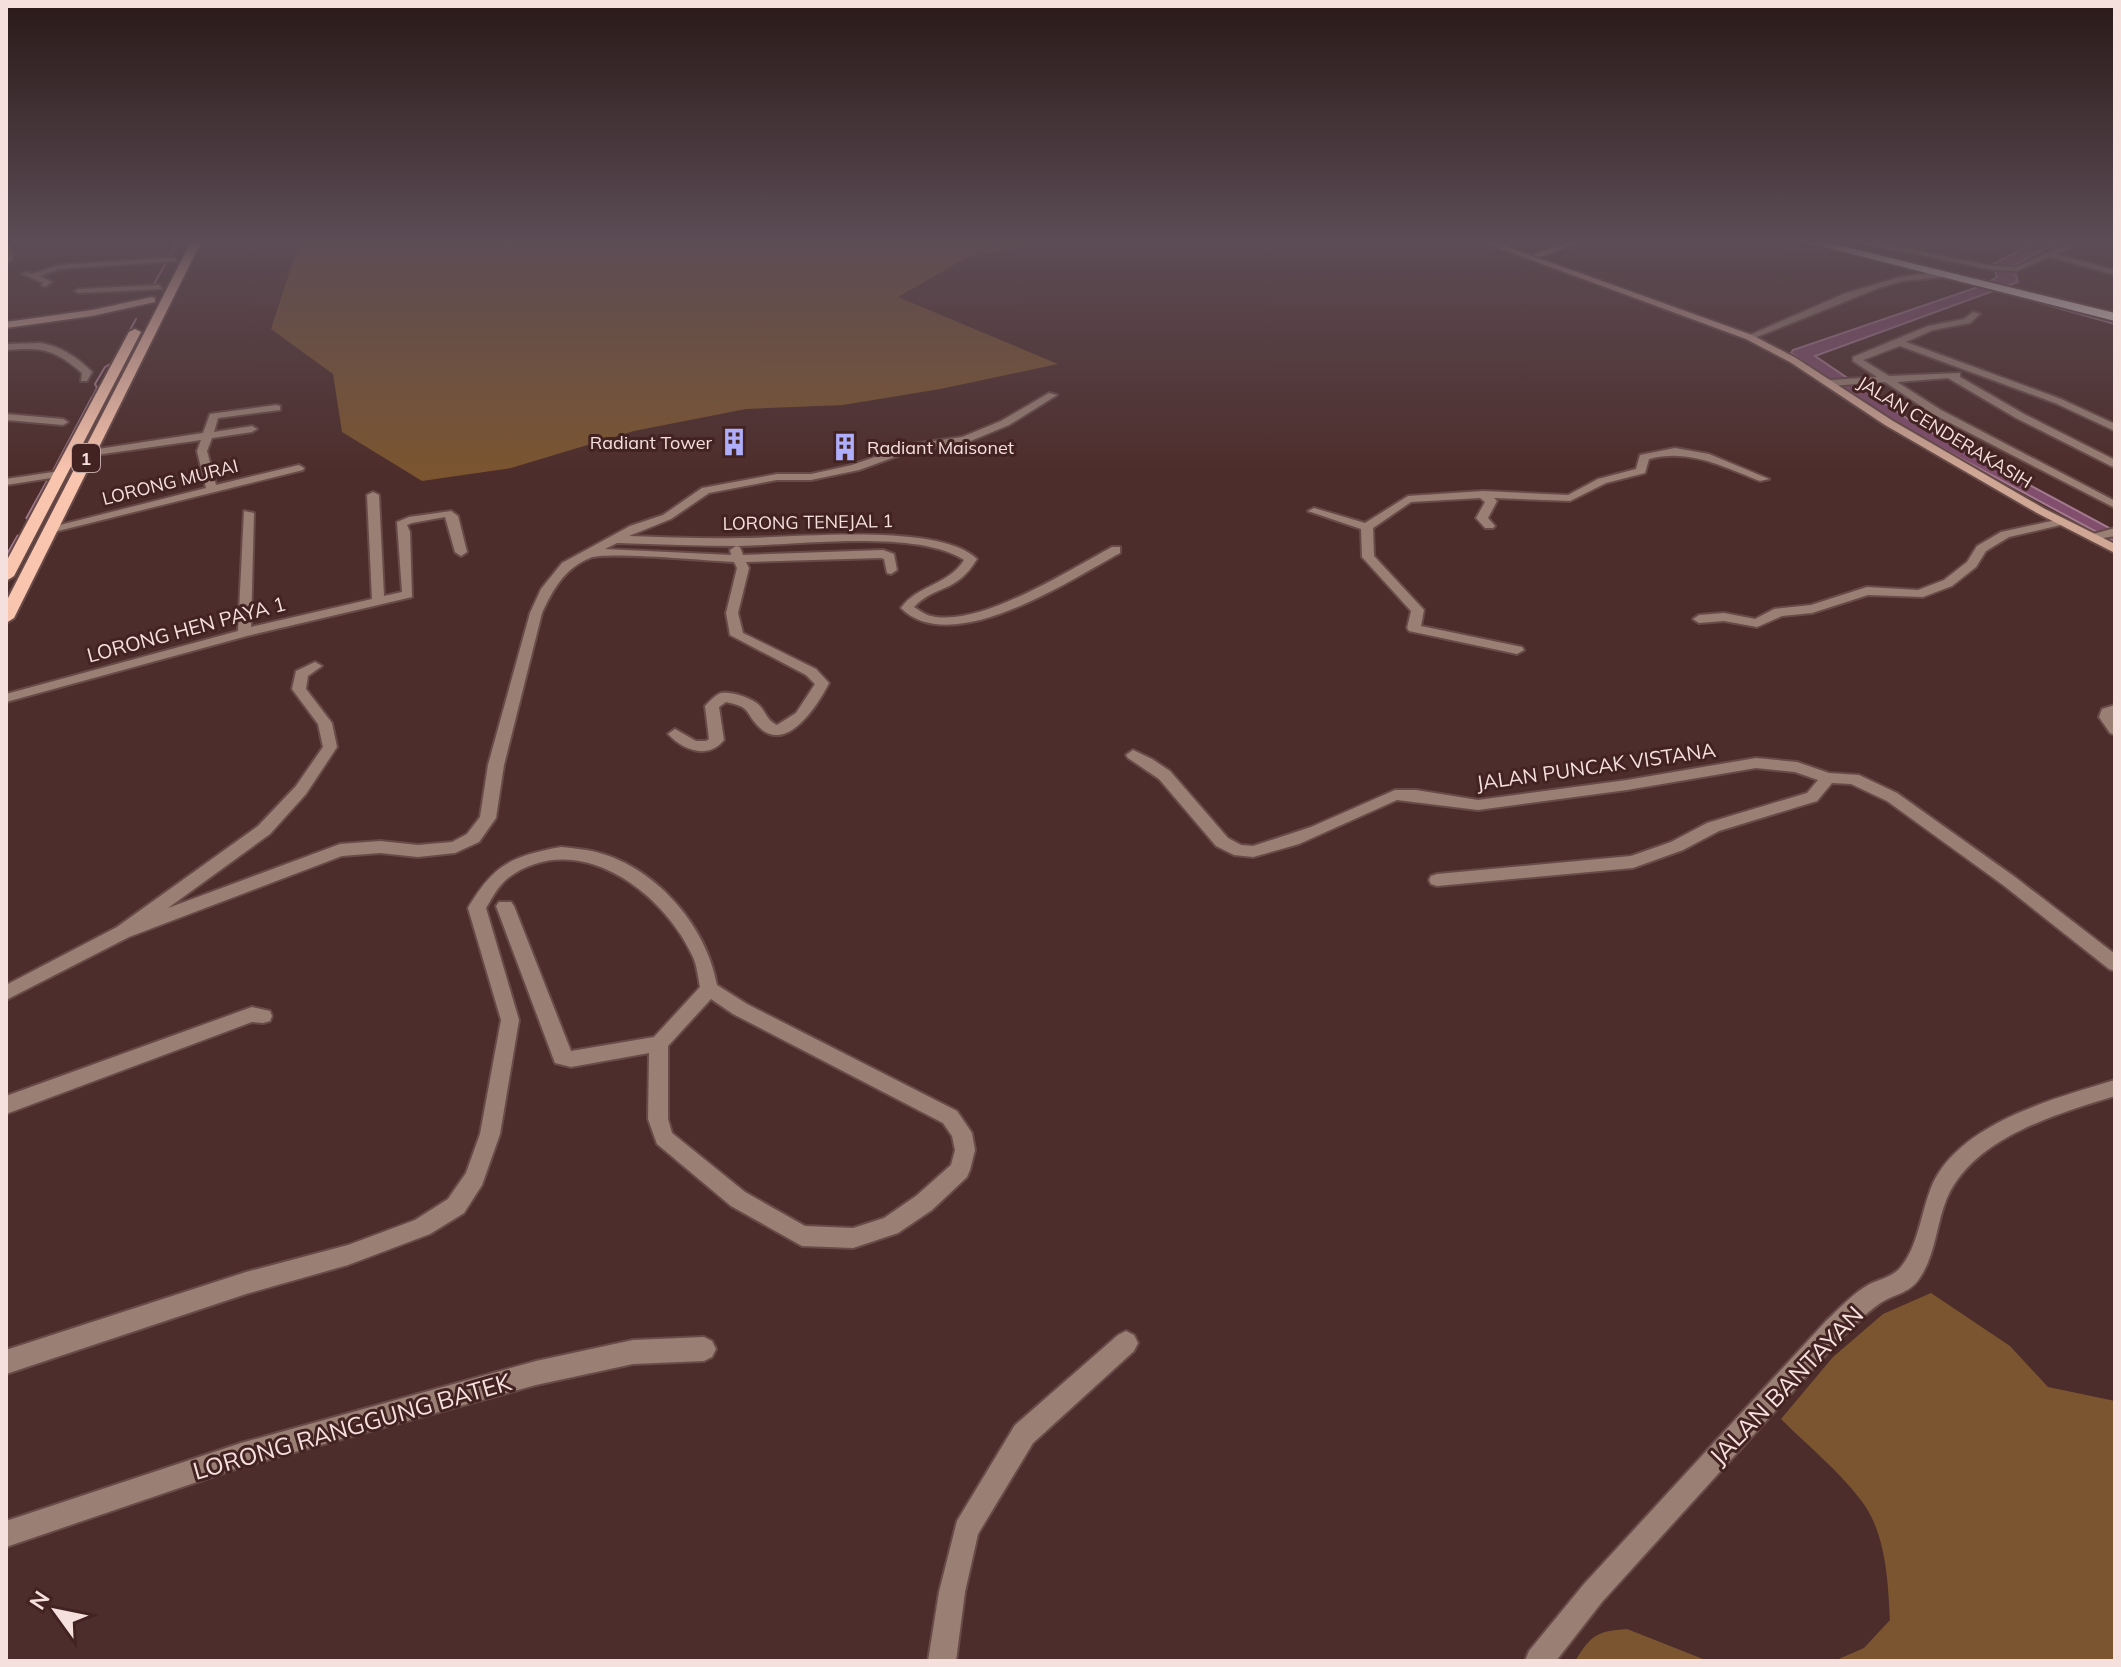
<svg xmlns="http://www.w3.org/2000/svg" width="2121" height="1667" viewBox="0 0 2121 1667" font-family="Mulish,sans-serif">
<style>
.green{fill:#7b5530}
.water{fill:#814e6d;stroke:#a47a8f;stroke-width:2}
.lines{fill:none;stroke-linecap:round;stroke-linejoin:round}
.stream-far1{stroke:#a47a8f;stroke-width:2}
.stream{stroke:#a47a8f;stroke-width:3}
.street-casing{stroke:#684a48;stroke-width:4}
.secondary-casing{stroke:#684a48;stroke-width:4}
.primary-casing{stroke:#684a48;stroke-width:4}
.highway-casing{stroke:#684a48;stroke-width:4}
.street{fill:#997f74;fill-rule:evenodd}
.secondary{fill:#d0a695;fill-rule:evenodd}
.primary{fill:#fac5af;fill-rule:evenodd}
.highway{fill:#fbeee8;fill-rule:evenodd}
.labels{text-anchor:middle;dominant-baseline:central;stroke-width:6;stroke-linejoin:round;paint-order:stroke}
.far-street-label{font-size:18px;fill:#f5e0de;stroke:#422322}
.far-poi-label{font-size:18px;fill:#f5e0de;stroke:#422322;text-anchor:end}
.shield{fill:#422322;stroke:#bfa7a6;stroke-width:2}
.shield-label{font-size:18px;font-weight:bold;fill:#f5e0de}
.street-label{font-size:20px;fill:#f5e0de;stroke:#422322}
.near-street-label{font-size:24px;fill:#f5e0de;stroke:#422322}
</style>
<rect width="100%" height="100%" fill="#4d2d2b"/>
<g class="green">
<polygon points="304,240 1061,240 968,257 898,297 1058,364 940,389 843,405 746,409 634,431 511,468 422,481 342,432 333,374 271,329 293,261"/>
<path d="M1931,1293L2010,1346L2048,1387L2115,1401V1661H1834L1864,1648L1890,1620C1888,1581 1886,1531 1860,1499C1838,1470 1807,1445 1781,1419L1833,1357L1883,1314Z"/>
<path d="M1627,1629L1708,1661H1575C1591,1635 1597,1631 1627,1629Z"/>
</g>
<polygon class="water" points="2039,240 2062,240 2013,266 2018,282 1815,356 1914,423 2115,531 2115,542 1895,423 1791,353 1793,350 1981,286 1997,277 1993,264"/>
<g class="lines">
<g class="stream-far1">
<polyline points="169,256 178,240"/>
<polyline points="153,286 168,259"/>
<polyline points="2001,292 2115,324"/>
<polyline points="91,400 97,388 95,384 105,367 112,363 136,319"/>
</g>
<g class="stream">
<polyline points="54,470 92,398"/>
<polyline points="27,518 47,482"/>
<polyline points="6,557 18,536"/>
</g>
<defs>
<g id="street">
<polygon points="1849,240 1865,240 1992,266 2016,267 2076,240 2086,240 2056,254 2115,270 2115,275 2050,257 2017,271 1992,270"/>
<polygon points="6,243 10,245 13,259 6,264"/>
<polygon points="174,257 177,261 60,269 40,276 52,282 45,287 41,285 43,283 22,274 26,272 32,274 59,265"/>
<polygon points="1928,273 1955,276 1903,281 1879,288 1752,339 1745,337 1846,293 1900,277"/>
<polygon points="159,285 162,289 79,293 75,291 79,289"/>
<polygon points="1973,312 1980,314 1970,323 1933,330 1906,342 2061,399 2115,424 2115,431 2055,403 1900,346 1863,360 1889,376 1960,373 1960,377 2024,414 2115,460 2115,467 2111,466 2016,418 1948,378 1897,382 1941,410 2115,501 2115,508 1933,414 1885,382 1830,386 1825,383 1830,380 1877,377 1853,361 1853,357 1928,326 1964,319"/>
<path d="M41,343C62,347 77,357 92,372L87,381H81L82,373C55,349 41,347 6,350V344Z"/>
<path d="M1049,393L1057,395L1009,425L968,442L914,450L859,470L811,480H777L709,493L671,519L629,536C666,537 703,539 740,538C794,538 939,522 977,559C956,594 936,584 914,607C919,610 925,615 931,616C979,628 1069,570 1112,547H1120V553C1070,580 952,659 901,608C917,585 949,585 964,560C919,529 796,545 740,546C699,546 658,544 617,543L605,549L731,555L730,550L736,546L740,547L743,555L883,550L894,554L897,570L891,574L887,573L884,559L881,558L746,562L749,568L738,613L743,633L816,669L829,683C819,703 787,755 759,727C744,712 752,707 726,702L719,707L724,740C708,760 683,750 668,734L675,729L696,741H706L709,739L705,706C709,702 715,695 721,693C731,691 752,698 759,705C766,712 767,721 777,725L796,713L815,684L806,675L730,635L726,613L737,568L734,562C710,561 604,551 590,558C565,568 553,589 542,613L504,765L496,818L479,842L455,853L418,857L380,853L342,856L129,937L6,1000V985L117,927L258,826L296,786L323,747L318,724L292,689L296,671L315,662L322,666L308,676L306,689L332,723L337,747L306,794L270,834L168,908L340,844L380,841L418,845L452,842L467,834L480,817L488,765L530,613L541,589L562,563L630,526L663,515L702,488L777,474H811L852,465L912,444L962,437L1001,421Z"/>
<polygon points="276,405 280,406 280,410 218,418 214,432 252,426 257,429 252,432 212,438 207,451 216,485 299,465 304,468 303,470 50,533 44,529 206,488 197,451 201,440 89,456 85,455 85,451 203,433 210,414"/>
<polygon points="6,414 63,419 68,422 63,425 6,420"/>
<path d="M1675,448L1709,454L1769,479L1760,481C1724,467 1689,448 1649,459L1645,473L1606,483L1570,501L1494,498L1497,501L1488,518L1495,526L1493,528H1485L1476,518L1485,502L1480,498L1411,502L1373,528L1374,556L1424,610L1421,626L1522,647L1524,650L1517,654L1409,631L1407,628L1411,611L1362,557L1361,529L1308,511L1314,508L1365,523L1408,496L1483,491L1568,495L1598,479L1636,469L1640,455Z"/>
<polygon points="60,471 65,474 64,476 6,485 6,479"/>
<polygon points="373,492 379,495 384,596 402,592 397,522 409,517 451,511 458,516 467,552 461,556 455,552 445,517 412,523 407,525 410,532 412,597 247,636 6,702 6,694 238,631 244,511 254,513 251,627 372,599 367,495"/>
<polygon points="2061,519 2065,520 2065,524 2009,537 1986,551 1976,567 1952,586 1923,597 1868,595 1812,613 1782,616 1757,627 1724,621 1699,623 1693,619 1699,615 1724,613 1755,619 1774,609 1811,605 1867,587 1918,590 1944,580 1967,562 1977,546 2001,532"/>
<polygon points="2115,528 2115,536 2092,540 2086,536"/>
<polygon points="2115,705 2115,735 2110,733 2099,717 2102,709"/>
<polygon points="1133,750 1152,759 1170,771 1228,838 1241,845 1253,846 1311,827 1395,790 1416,790 1478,800 1627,780 1756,758 1797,762 1829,773 1859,775 1897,793 2015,877 2115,954 2115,971 2109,969 2003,885 1887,801 1851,784 1832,783 1817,801 1719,831 1683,850 1633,868 1437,886 1431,884 1429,880 1431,876 1437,874 1631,856 1671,842 1707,823 1807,793 1818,780 1795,772 1756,768 1627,790 1478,810 1397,800 1299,844 1253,857 1234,855 1216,846 1159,779 1128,758 1126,755"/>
<path d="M561,847C571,848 582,849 592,851C654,865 706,924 717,985L747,1004L957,1111L972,1133L975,1150L970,1170L967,1177L932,1210L898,1233L853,1248L802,1246L731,1206L657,1144L648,1119L649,1053L571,1067L555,1063L496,906L499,902H511L514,906L571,1051L654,1037L700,987C698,977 697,966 693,957C663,891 577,827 508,878C498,886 492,898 486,908L519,1020L500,1134L482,1185L464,1213L430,1234L348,1265L246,1294L6,1374V1350L246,1272L348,1245L415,1220L448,1199L466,1173L480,1134L501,1020L468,908C494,864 512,856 561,847ZM711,999L733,1014L943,1123L952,1136L955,1150L951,1165L916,1196L884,1218L853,1228L805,1226L745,1192L672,1133L668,1119V1046Z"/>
<polygon points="252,1007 270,1011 272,1016 270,1021 263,1023 252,1022 6,1114 6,1096"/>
<path d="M2115,1080V1096C2057,1114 1974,1137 1947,1198C1936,1224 1936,1255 1919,1279C1909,1294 1893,1294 1879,1304C1865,1314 1854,1326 1842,1337L1602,1602L1556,1661H1525L1529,1651L1584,1584L1826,1321C1839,1309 1852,1294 1868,1285C1879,1279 1891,1278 1900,1268C1919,1246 1921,1210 1933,1183C1962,1122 2056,1098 2115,1080Z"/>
<polygon points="1126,1331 1134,1335 1138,1343 1134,1351 1033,1443 978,1534 965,1592 956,1661 928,1661 939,1592 957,1521 1015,1425 1118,1335"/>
<polygon points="704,1337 712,1341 716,1349 712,1357 704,1361 633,1364 536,1385 241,1467 6,1547 6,1521 241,1443 536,1361 633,1340"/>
</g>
<g id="secondary">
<polygon points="1477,240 1488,240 1752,335 1796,358 1893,421 2045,509 2115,544 2115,553 2037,513 1885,425 1790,362 1746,339"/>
<polygon points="1575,240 1587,240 1540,257 1533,255"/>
<polygon points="152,297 155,298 155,302 92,316 6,328 6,322 92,310"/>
</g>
<g id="primary">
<polygon points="192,240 202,240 14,618 6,623 6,602"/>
<polygon points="135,329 141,332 14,576 6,581 6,562 129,332"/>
</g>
<polygon id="highway" points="1797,240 1817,240 2115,313 2115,321"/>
</defs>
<use href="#street" class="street-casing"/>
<use href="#secondary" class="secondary-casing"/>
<use href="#primary" class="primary-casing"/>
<use href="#highway" class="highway-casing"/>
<use href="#street" class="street"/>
<use href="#secondary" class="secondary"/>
<use href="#primary" class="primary"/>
<use href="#highway" class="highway"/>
</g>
<linearGradient id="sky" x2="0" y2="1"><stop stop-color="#2a1918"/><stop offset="0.51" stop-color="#5c4c55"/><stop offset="1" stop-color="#5c4c55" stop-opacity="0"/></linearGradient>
<rect width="2121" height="473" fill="url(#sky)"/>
<defs>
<symbol id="building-bare" viewBox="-9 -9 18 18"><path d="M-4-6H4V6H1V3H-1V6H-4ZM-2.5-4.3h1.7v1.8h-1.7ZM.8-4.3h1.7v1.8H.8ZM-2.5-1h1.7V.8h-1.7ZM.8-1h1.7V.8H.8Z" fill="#afaefa" stroke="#422322" stroke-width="2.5" paint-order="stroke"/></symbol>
</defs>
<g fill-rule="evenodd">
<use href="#building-bare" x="714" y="422" width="40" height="40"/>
<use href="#building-bare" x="825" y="427" width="40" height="40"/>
</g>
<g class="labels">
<g class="far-street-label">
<text transform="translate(1945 432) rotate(31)">JALAN CENDERAKASIH</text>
<text transform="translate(170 482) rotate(-14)">LORONG MURAI</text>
<text transform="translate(808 522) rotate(-1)">LORONG TENEJAL 1</text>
</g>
<g class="far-poi-label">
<text x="712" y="442">Radiant Tower</text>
<text x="867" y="447" text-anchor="start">Radiant Maisonet</text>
</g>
<rect class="shield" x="72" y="444" width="28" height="28" rx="6"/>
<g class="shield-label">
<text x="86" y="458">1</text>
</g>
<g class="street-label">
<text transform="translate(186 629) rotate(-15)">LORONG HEN PAYA 1</text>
<text transform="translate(1596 766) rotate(-8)">JALAN PUNCAK VISTANA</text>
</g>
<g class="near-street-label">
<text transform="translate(1786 1385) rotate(-46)">JALAN BANTAYAN</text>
<text transform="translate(352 1426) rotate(-16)">LORONG RANGGUNG BATEK</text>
</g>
</g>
<rect width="2121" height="1667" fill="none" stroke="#f5e0de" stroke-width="16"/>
<g transform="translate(56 1611) rotate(303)" stroke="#422322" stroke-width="6" paint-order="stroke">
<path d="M0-6L14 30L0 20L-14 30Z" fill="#f5e0de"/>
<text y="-12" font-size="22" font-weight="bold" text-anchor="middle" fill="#f5e0de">N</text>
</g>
</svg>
